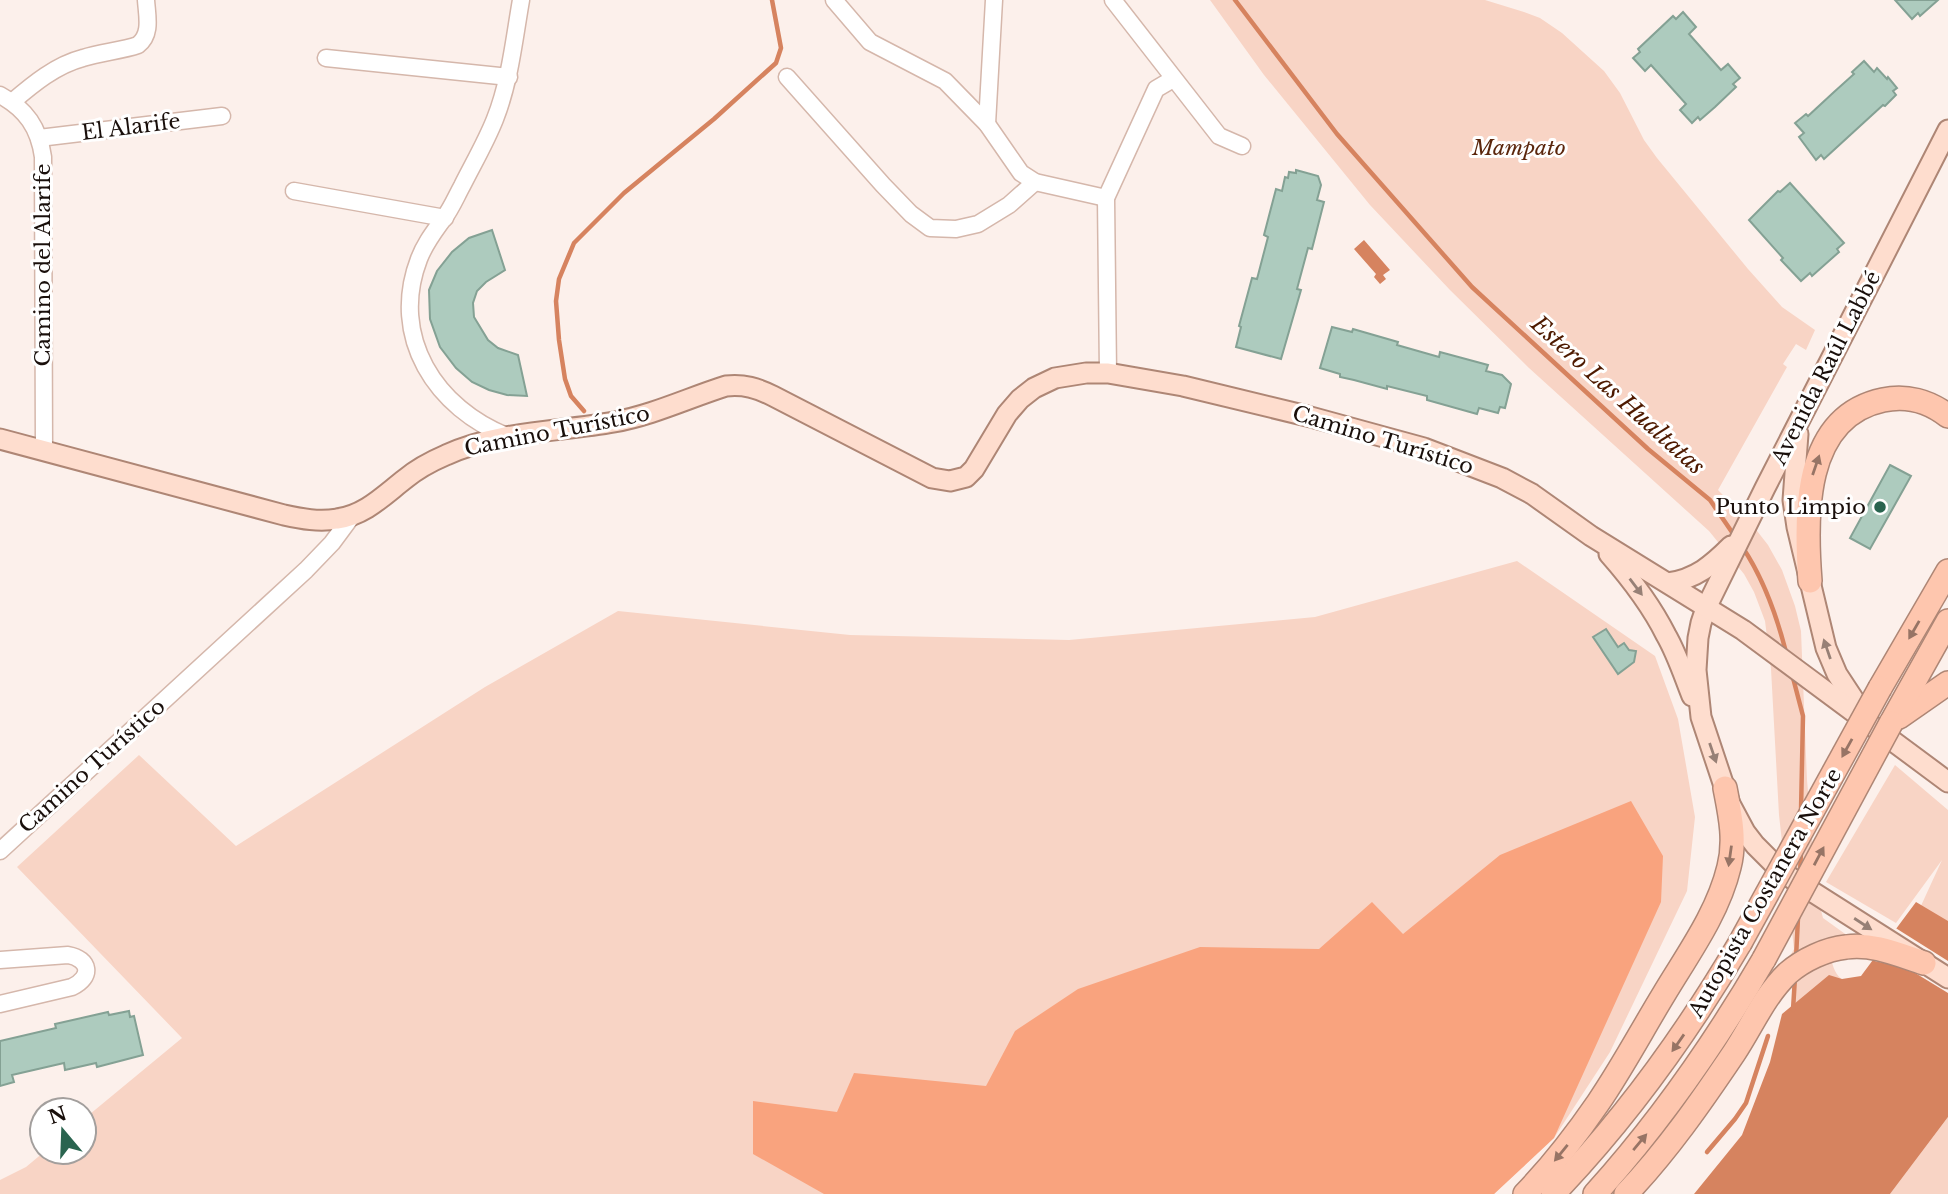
<svg xmlns="http://www.w3.org/2000/svg" width="1948" height="1194" viewBox="0 0 1948 1194" font-family="'Libre Baskerville',serif">
<style>
.green{fill:#f8d4c5}
.forest{fill:#f9a37e}
.water{fill:#d6835f}
.pier{fill:#fcf0eb}
.lines{fill:none;stroke-linecap:round;stroke-linejoin:round}
.stream{stroke:#d6835f;stroke-width:4.5}
.building{fill:#adcbbe;stroke:#84a194;stroke-width:2}
.minor-casing{stroke:#d5b7ab;stroke-width:19}
.major-casing{stroke:#ae8675;stroke-width:23}
.highway-casing{stroke:#ae8675;stroke-width:26}
.minor{stroke:#fff;stroke-width:16}
.major{stroke:#feddce;stroke-width:19}
.highway{stroke:#fec6ae;stroke-width:23}
.highway-bridge-casing{stroke:#ae8675;stroke-width:26;stroke-linecap:butt}
.highway-bridge{stroke:#fec6ae;stroke-width:23}
.oneway{fill:#977465}
.oneway2{fill:#978076}
.poi-dot{fill:#29644f;stroke:#fff;stroke-width:2.5}
.labels{text-anchor:middle;dominant-baseline:central;stroke-width:6;stroke-linejoin:round;paint-order:stroke}
.street-label{font-size:21px;fill:#190f0b;stroke:#fff}
.park-label{font-size:21px;font-style:italic;fill:#5b260c;stroke:#fff}
.poi-label{font-size:21px;fill:#190f0b;stroke:#fff;text-anchor:end}
.water-label{font-size:23px;font-style:italic;fill:#4e1a00;stroke:#fff}
</style>
<rect width="100%" height="100%" fill="#fcf0eb"/>
<g class="green">
<path d="M1210,0H1485L1524,12L1540,18L1562,33L1604,71L1620,93L1644,140L1657,158L1748,269L1782,307L1815,330L1806,350L1796,344L1783,364L1787,367L1718,490L1754,527L1768,545L1782,570L1795,606L1801,631L1807,780L1817,895L1823,918L1848,936L1829,941C1832,966 1832,981 1860,986L1914,921L1942,860L1896,923L1826,882L1895,765L1948,810V1105L1756,1123L1794,1020L1796,962L1783,968L1794,949L1779,815L1771,669L1765,621L1754,592L1744,574L1709,531L1529,368L1450,290L1370,205L1264,75Z"/>
<polygon points="1517,561 1655,656 1678,719 1695,817 1687,891 1610,1052 1554,1138 1494,1194 0,1194 0,1180 26,1167 44,1152 84,1152 84,1119 182,1038 17,867 139,755 236,846 485,687 618,611 850,635 1069,640 1315,617"/>
<polygon points="1948,1117 1948,1194 1890,1194 1893,1190"/>
</g>
<polygon class="forest" points="1631,801 1663,856 1661,902 1554,1138 1494,1194 824,1194 753,1154 753,1101 837,1112 854,1073 986,1086 1015,1031 1078,989 1200,947 1319,949 1372,902 1403,934 1500,855"/>
<g class="water">
<polygon points="1364,240 1390,270 1383,275 1386,279 1380,284 1374,277 1376,274 1354,249"/>
<polygon points="1916,902 1948,921 1948,1117 1893,1190 1890,1194 1694,1194 1742,1135 1770,1062 1782,1014 1829,975 1842,979 1861,976"/>
</g>
<polygon class="pier" points="1894,927 1948,961 1948,993 1907,968 1870,960"/>
<g class="lines">
<g class="stream">
<polyline points="1235,0 1337,134 1472,287 1648,449 1710,500 1736,538"/>
<polyline points="584,411 571,396 565,379 559,340 556,301 559,279 574,243 624,193 714,119 776,63 781,48 772,0"/>
<path d="M1743,548C1763,578 1777,617 1786,652"/>
<polyline points="1792,674 1803,716 1801,811"/>
<polyline points="1800,874 1801,851"/>
<polyline points="1796,958 1798,918"/>
<polyline points="1793,1010 1795,977"/>
<polyline points="1707,1152 1735,1119 1746,1103 1768,1036"/>
</g>
</g>
<g class="building">
<polygon points="1895,0 1938,0 1920,16 1918,13 1912,19"/>
<polygon points="1683,12 1696,27 1689,34 1721,70 1728,64 1740,78 1733,84 1736,87 1715,107 1700,120 1698,117 1692,123 1680,110 1686,104 1651,65 1645,71 1633,58 1640,52 1638,49 1673,16 1676,19"/>
<polygon points="1864,61 1874,72 1877,68 1887,79 1888,77 1897,88 1893,91 1896,95 1885,106 1883,105 1824,159 1821,155 1816,160 1799,137 1804,133 1795,123 1806,114 1808,116 1834,92 1854,74 1852,72"/>
<polygon points="1296,170 1318,176 1321,185 1317,200 1324,202 1312,249 1308,248 1297,289 1301,290 1281,359 1236,347 1241,327 1239,326 1252,278 1257,279 1268,237 1264,235 1276,189 1282,191 1285,177 1288,178 1289,172 1296,173"/>
<polygon points="1790,183 1844,243 1837,249 1839,252 1812,276 1810,273 1801,281 1781,260 1783,258 1749,220 1778,191 1780,192"/>
<polygon points="492,230 505,270 486,282 477,291 473,303 474,317 488,340 498,348 518,355 527,396 507,395 489,390 472,382 456,368 440,347 430,319 429,290 437,271 452,252 469,238"/>
<polygon points="1332,327 1352,332 1353,329 1398,342 1397,345 1439,357 1440,352 1488,365 1486,371 1502,375 1511,384 1505,408 1500,407 1498,413 1479,408 1477,414 1427,400 1427,396 1387,386 1387,389 1354,380 1340,377 1340,374 1320,368"/>
<polygon points="1890,465 1911,476 1870,549 1850,538"/>
<polygon points="1606,629 1618,647 1624,643 1629,650 1636,651 1634,662 1618,674 1593,637"/>
<polygon points="129,1011 130,1017 134,1016 143,1055 97,1067 96,1063 65,1070 64,1063 12,1075 14,1082 0,1086 0,1041 56,1028 55,1024 108,1012 109,1015"/>
</g>
<g class="lines">
<defs>
<g id="minor">
<polyline points="834,0 870,42 945,81 987,124 1021,173 1035,182 1106,198"/>
<polyline points="1113,0 1219,136 1242,146"/>
<polyline points="326,58 509,77"/>
<polyline points="787,77 883,185 911,214 930,228 956,229 978,224 1009,205 1035,182"/>
<path d="M0,95C26,109 39,128 43,157L44,451"/>
<path d="M12,102C33,84 56,65 83,58C101,52 121,51 138,45C152,34 147,16 146,0"/>
<polyline points="987,124 994,0"/>
<polyline points="39,138 222,116"/>
<polyline points="294,191 445,218"/>
<polyline points="1108,373 1106,198 1156,89 1173,79"/>
<path d="M509,437C436,409 389,337 419,259C425,243 434,232 444,218C451,209 456,197 462,186C473,164 486,142 495,119C510,81 514,40 521,0"/>
<polyline points="0,851 306,570 332,543 352,516"/>
<path d="M0,960L68,955C90,959 93,977 72,987L0,1004"/>
</g>
<g id="major">
<polyline points="1948,130 1765,488 1706,608 1701,623 1698,638 1696,670 1701,717 1730,804 1745,832 1755,845 1780,870 1797,882 1948,978"/>
<polyline points="1798,434 1793,500 1797,527 1826,648 1837,674 1862,712"/>
<path d="M0,439L284,515C302,519 319,522 337,519C365,515 383,496 405,479C417,469 432,461 446,455C498,431 559,432 614,422C653,415 688,398 726,386C744,384 757,388 773,396L932,478L950,481L966,477L974,469L1007,414L1020,399L1034,388L1055,378L1086,373H1108L1183,386L1307,416L1424,448L1502,478L1532,494L1591,536L1743,630L1948,782"/>
<path d="M1609,554C1631,579 1651,605 1666,635C1677,654 1684,676 1692,696"/>
<path d="M1668,583C1696,579 1712,565 1731,546"/>
</g>
<g id="highway">
<path d="M1810,581C1805,518 1802,417 1883,400C1906,395 1929,401 1948,416"/>
<polyline points="1880,688 1948,571"/>
<polyline points="1899,717 1948,683"/>
<polyline points="1891,723 1948,621"/>
<path d="M1525,1194C1552,1166 1576,1135 1598,1103C1622,1068 1642,1030 1664,994C1688,954 1718,913 1729,867C1736,840 1730,814 1725,788"/>
<path d="M1553,1194C1627,1117 1686,1035 1740,943"/>
<path d="M1595,1194C1660,1122 1715,1043 1764,959"/>
<path d="M1626,1194C1667,1151 1701,1102 1734,1053C1752,1026 1764,996 1788,973C1803,960 1826,949 1846,947C1873,943 1899,955 1924,963"/>
</g>
</defs>
<use href="#minor" class="minor-casing"/>
<use href="#major" class="major-casing"/>
<use href="#highway" class="highway-casing"/>
<use href="#minor" class="minor"/>
<use href="#major" class="major"/>
<use href="#highway" class="highway"/>
<defs>
<g id="highway-bridge">
<polyline points="1740,943 1880,688"/>
<polyline points="1764,959 1891,723"/>
</g>
</defs>
<use href="#highway-bridge" class="highway-bridge-casing"/>
<use href="#highway-bridge" class="highway-bridge"/>
</g>
<defs><path id="oneway-solid" d="M-6-.8H1V-3.2L6.5 0L1 3.2V.8H-6Z" transform="scale(1.75)"/></defs>
<g class="oneway">
<use href="#oneway-solid" transform="translate(1816 465) rotate(-71)"/>
<use href="#oneway-solid" transform="translate(1914 630) rotate(120)"/>
<use href="#oneway-solid" transform="translate(1847 748) rotate(119)"/>
<use href="#oneway-solid" transform="translate(1730 856) rotate(98)"/>
<use href="#oneway-solid" transform="translate(1819 856) rotate(-62)"/>
<use href="#oneway-solid" transform="translate(1678 1043) rotate(125)"/>
<use href="#oneway-solid" transform="translate(1640 1142) rotate(-50)"/>
<use href="#oneway-solid" transform="translate(1561 1153) rotate(129)"/>
</g>
<g class="oneway2">
<use href="#oneway-solid" transform="translate(1636 587) rotate(53)"/>
<use href="#oneway-solid" transform="translate(1827 649) rotate(-109)"/>
<use href="#oneway-solid" transform="translate(1713 753) rotate(71)"/>
<use href="#oneway-solid" transform="translate(1863 924) rotate(33)"/>
</g>
<circle class="poi-dot" cx="1880" cy="507" r="7"/>
<g class="labels">
<g class="street-label">
<text transform="translate(131 127) rotate(-7)">El Alarife</text>
<text transform="translate(43 265) rotate(-90)">Camino del Alarife</text>
<text transform="translate(1826 368) rotate(-63)">Avenida Raúl Labbé</text>
<text transform="translate(557 431) rotate(-11)">Camino Turístico</text>
<text transform="translate(1383 440) rotate(17)">Camino Turístico</text>
<text transform="translate(92 766) rotate(-42)">Camino Turístico</text>
<text transform="translate(1765 893) rotate(-60)">Autopista Costanera Norte</text>
</g>
<g class="park-label">
<text x="1519" y="148">Mampato</text>
</g>
<g class="poi-label">
<text x="1866" y="507">Punto Limpio</text>
</g>
<g class="water-label">
<text transform="translate(1618 395) rotate(42)">Estero Las Hualtatas</text>
</g>
</g>
<g transform="translate(63 1131) rotate(341)"><circle r="33" fill="#ffffff" stroke="#a39f9d" stroke-width="2"/>
<path d="M0-5L12 26L0 18L-12 26Z" fill="#29644f"/>
<text y="-10" font-size="19" font-weight="bold" text-anchor="middle" fill="#190f0b">N</text>
</g>
</svg>
